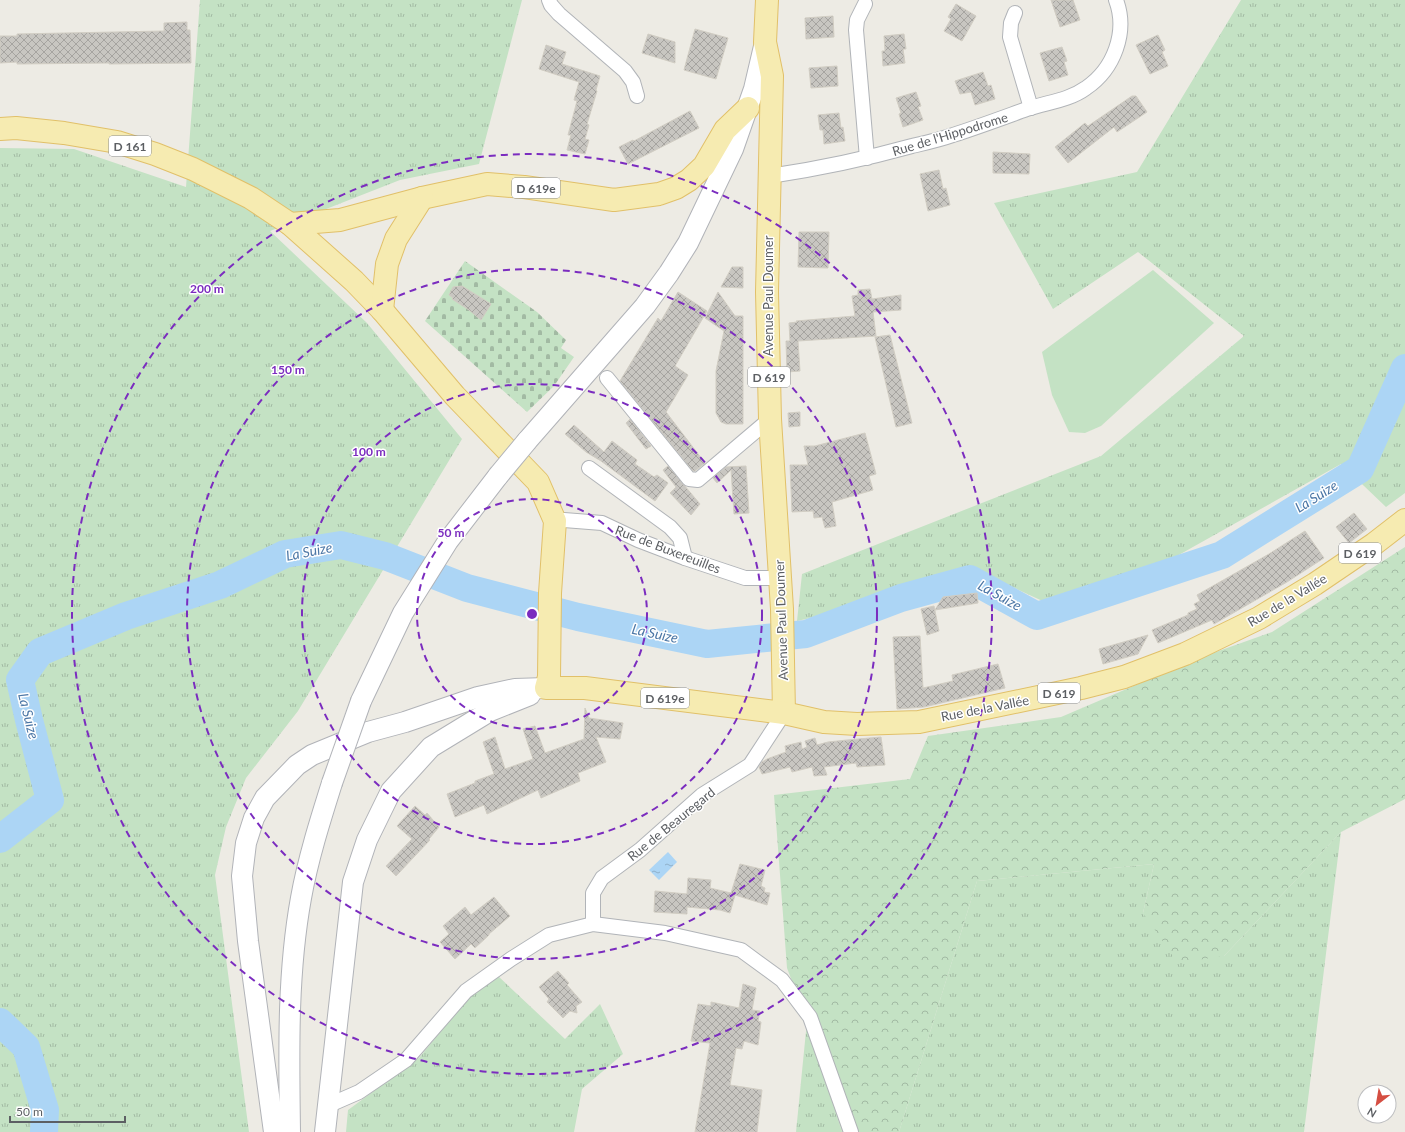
<svg xmlns="http://www.w3.org/2000/svg" width="1405" height="1132" viewBox="0 0 1405 1132" font-family="Lato,sans-serif">
<style>
.grass{fill:url(#grass-tufts)}
.forest{fill:url(#forest-crowns)}
.cemetery{fill:url(#cemetery-stones)}
.pitch{fill:#c4e2c4}
.water{fill:url(#water-ripples)}
.lines{fill:none;stroke-linecap:round;stroke-linejoin:round}
.river{stroke:#acd5f5;stroke-width:28}
.building{fill:url(#building-cross-hatch);stroke:#d1cdc3}
.street-casing{stroke:#b1b4b8;stroke-width:16}
.secondary-casing{stroke:#b1b3b8;stroke-width:22}
.primary-casing{stroke:#e1c069;stroke-width:24}
.street{stroke:#fff;stroke-width:14}
.secondary{stroke:#fff;stroke-width:20}
.primary{stroke:#f6ebb1;stroke-width:22}
.secondary-bridge-casing{stroke:#b1b3b8;stroke-width:22;stroke-linecap:butt}
.secondary-bridge{stroke:#fff;stroke-width:20}
.ring{fill:none;stroke:#7b2cbf;stroke-width:2;stroke-dasharray:7 5}
.labels{text-anchor:middle;dominant-baseline:central;stroke-width:3;stroke-linejoin:round;paint-order:stroke}
.shield{fill:#fff;stroke:#8d8f92;stroke-width:1}
.shield-label{font-size:12px;font-weight:bold;fill:#5c5f63}
.street-label{font-size:13px;fill:#5c5f63;stroke:#fff}
.water-label{font-size:14px;font-style:italic;fill:#4c77a6;stroke:#fff}
.centre{fill:#7b2cbf;stroke:#fff;stroke-width:2}
.ring-label{font-size:12px;text-anchor:middle;font-weight:bold;fill:#7b2cbf;stroke:#fff;stroke-width:3;stroke-linejoin:round;paint-order:stroke}
</style>
<defs>
<pattern id="grass-tufts" width="24" height="20" patternUnits="userSpaceOnUse"><rect width="24" height="20" fill="#c4e2c4"/><path d="M3 7l-1-3M5 7V3M7 7l1-3M15 17l-1-3M17 17v-4M19 17l1-3" fill="none" stroke="#a2baa3"/></pattern>
<pattern id="forest-crowns" width="20" height="18" patternUnits="userSpaceOnUse"><rect width="20" height="18" fill="#c4e2c4"/><path d="M2 6a3 3 0 1 1 6 0M12 15a3 3 0 1 1 6 0" fill="none" stroke="#a2baa3"/></pattern>
<pattern id="cemetery-stones" width="16" height="16" patternUnits="userSpaceOnUse"><rect width="16" height="16" fill="#c4e2c4"/><path d="M2 7V4a2 2 0 0 1 4 0v3zM10 15v-3a2 2 0 0 1 4 0v3z" fill="#a2baa3"/></pattern>
<pattern id="water-ripples" width="26" height="14" patternUnits="userSpaceOnUse"><rect width="26" height="14" fill="#acd5f5"/><path d="M2 4q2-2 4 0t4 0M15 11q2-2 4 0t4 0" fill="none" stroke="#8fb0ca"/></pattern>
<pattern id="building-cross-hatch" width="8" height="8" patternUnits="userSpaceOnUse"><rect width="8" height="8" fill="#c8c6c1"/><path d="M0 0l8 8M0 8l8-8" fill="none" stroke="#a6a4a0"/></pattern>
</defs>
<rect width="100%" height="100%" fill="#edebe4"/>
<g class="grass">
<polygon points="200,0 522,0 479,164 400,180 270,231 367,323 462,439 298,711 246,778 226,827 215,875 249,1132 0,1132 0,148 74,149 186,187"/>
<polygon points="1241,0 1405,0 1405,493 1386,507 1341,464 1168,561 1049,604 991,577 797,621 802,574 1101,456 1244,336 1138,252 1053,309 994,203 1137,172"/>
<polygon points="1341,832 1304,1132 899,1132 977,881 1154,864 1143,913 1224,956"/>
<polygon points="498,976 565,1039 600,1004 623,1054 582,1089 574,1132 346,1132 348,1110 419,1058 468,998"/>
<polygon points="807,1021 842,1132 796,1132"/>
</g>
<polygon class="forest" points="1405,547 1405,799 1341,832 1224,956 1178,963 1143,913 1154,864 977,881 899,1132 842,1132 807,1021 787,968 774,795 910,779 928,736 1061,717 1199,658 1272,632"/>
<polygon class="cemetery" points="465,261 537,312 566,340 561,348 574,357 554,386 527,412 425,321"/>
<polygon class="pitch" points="1153,270 1214,323 1101,426 1085,433 1069,432 1052,395 1042,352"/>
<polygon class="water" points="668,852 677,862 659,880 649,870"/>
<g class="lines">
<g class="river">
<polyline points="0,839 50,800 29,720 20,680 40,652 126,616 220,585 285,554 341,545 385,556 467,588 578,617 707,644 806,634 901,598 970,579 1037,616 1222,555 1360,469 1405,368"/>
<polyline points="0,1022 26,1047 45,1110 44,1132"/>
</g>
</g>
<g class="building">
<polygon points="1051,0 1073,0 1080,20 1060,27"/>
<polygon points="956,4 976,16 962,41 944,31 951,19 948,17"/>
<polygon points="833,16 834,37 806,39 805,18"/>
<polygon points="187,22 187,30 190,30 191,63 109,64 109,63 17,64 17,62 0,63 0,36 17,36 17,34 164,31 164,23"/>
<polygon points="695,29 728,38 716,79 684,70"/>
<polygon points="648,34 675,42 675,63 642,53"/>
<polygon points="904,34 906,49 903,49 905,63 883,66 882,51 885,51 884,36"/>
<polygon points="1158,35 1165,50 1162,52 1168,66 1150,74 1136,45"/>
<polygon points="546,45 566,52 562,64 600,76 596,90 597,91 587,124 589,125 585,139 589,140 585,154 567,150 571,135 568,135 577,101 574,100 579,82 539,69"/>
<polygon points="1062,47 1067,61 1064,62 1068,75 1049,81 1040,53"/>
<polygon points="837,66 838,86 811,88 809,68"/>
<polygon points="983,72 988,86 991,85 995,99 975,105 971,92 960,94 955,81"/>
<polygon points="916,92 921,106 918,107 923,120 903,127 899,114 901,113 896,98"/>
<polygon points="1132,96 1136,96 1147,112 1117,132 1114,127 1068,163 1055,147 1085,123 1088,126"/>
<polygon points="690,111 699,128 628,164 619,147 633,140 634,141"/>
<polygon points="839,113 841,128 843,127 845,141 824,144 823,130 820,130 818,115"/>
<polygon points="993,152 1030,154 1029,174 993,173"/>
<polygon points="939,170 943,189 946,188 950,205 928,211 920,174"/>
<polygon points="799,232 829,232 828,268 798,267"/>
<polygon points="732,267 743,267 743,288 721,287"/>
<polygon points="462,286 491,304 481,320 469,310 452,299 453,298 449,295 453,287"/>
<polygon points="870,289 872,299 901,295 901,310 873,312 876,336 798,341 800,371 787,372 786,341 790,341 789,323 797,322 796,321 855,316 852,296 858,295 858,290"/>
<polygon points="678,292 707,311 675,366 688,375 666,412 705,463 695,471 693,471 620,381 658,318 661,321"/>
<polygon points="718,292 735,316 743,316 743,424 726,424 721,422 716,413 716,371 724,331 705,318"/>
<polygon points="890,335 912,423 896,427 875,337"/>
<polygon points="800,412 800,426 789,427 788,413"/>
<polygon points="630,419 651,446 646,449 626,423"/>
<polygon points="574,425 604,452 612,441 637,460 635,464 654,477 657,475 668,483 655,501 601,461 586,452 565,434"/>
<polygon points="865,433 876,474 869,476 873,490 832,502 836,526 825,528 822,517 814,518 813,511 792,512 790,465 808,465 804,446 815,446"/>
<polygon points="668,466 700,504 691,515 670,493 676,487 663,470"/>
<polygon points="746,466 749,513 734,514 731,470 717,483 713,478 726,467"/>
<polygon points="1354,513 1367,529 1349,543 1336,527"/>
<polygon points="1305,531 1324,558 1287,582 1214,624 1212,620 1158,643 1152,630 1188,615 1188,613 1197,609 1194,604 1200,601 1197,595 1269,554"/>
<polygon points="977,593 978,603 935,610 943,597"/>
<polygon points="934,606 939,631 927,635 921,609"/>
<polygon points="1148,635 1138,654 1103,664 1099,649"/>
<polygon points="920,636 923,688 953,681 952,675 998,664 1005,688 924,707 897,709 893,637"/>
<polygon points="585,708 589,718 623,723 620,739 596,737 606,762 578,773 580,781 541,798 538,790 487,814 484,805 455,817 447,794 475,783 475,781 494,774 483,742 495,737 505,769 533,759 523,729 535,726 545,753 584,739"/>
<polygon points="881,737 885,765 857,767 856,763 824,767 827,775 814,776 812,767 792,772 790,767 762,774 759,767 762,762 767,759 786,752 785,746 801,742 802,749 807,747 805,741 815,738 817,745 828,742 847,740"/>
<polygon points="415,806 425,815 427,813 439,827 429,839 430,840 396,876 386,866 412,839 397,826"/>
<polygon points="740,864 765,870 761,886 765,888 764,892 770,893 767,905 735,895 730,913 720,910 687,907 687,914 654,912 655,891 687,894 688,878 711,880 710,888 731,893"/>
<polygon points="494,897 510,916 489,934 489,935 475,948 471,944 455,959 440,942 449,934 443,926 465,907 471,915"/>
<polygon points="558,971 569,983 567,985 582,1002 576,1006 577,1013 570,1011 563,1018 547,1002 549,999 539,987"/>
<polygon points="743,984 756,988 752,1010 760,1011 758,1021 761,1022 758,1045 744,1041 742,1049 736,1048 730,1085 762,1090 757,1132 695,1132 710,1043 691,1041 698,1004 711,1006 711,1002 739,1008"/>
</g>
<g class="lines">
<defs>
<g id="street">
<polyline points="549,0 551,5 559,14 625,71 633,82 637,96"/>
<polyline points="865,4 857,20 856,30 867,158"/>
<polyline points="1015,13 1011,23 1010,37 1031,108"/>
<path d="M770,176C817,169 865,159 912,146C925,143 939,140 953,135C978,127 1002,118 1027,109C1047,102 1068,101 1086,88C1114,69 1128,32 1116,0"/>
<polyline points="607,378 689,479 698,480 770,419"/>
<polyline points="589,468 670,527 680,538 685,558"/>
<polyline points="555,521 564,520 602,523 638,540 685,558 745,578 780,578"/>
<polyline points="593,924 593,893 602,878 640,850 702,795 750,765 784,713"/>
<polyline points="327,1106 359,1092 406,1060 466,991 511,959 549,935 593,924 665,933 741,950 782,980 810,1017 851,1132"/>
</g>
<g id="secondary">
<polyline points="527,441 645,306 669,273 688,243 733,149 754,89 765,42"/>
<polyline points="361,701 403,613 448,541 498,476"/>
<polyline points="274,1132 248,941 242,876 246,843 254,818 265,798 297,765 312,755 368,732 405,722 478,697 515,689 546,688"/>
<path d="M290,1132C289,1054 287,975 301,898C308,859 320,821 332,783"/>
<polyline points="325,1132 353,882 367,840 391,791 431,747 490,711 530,695"/>
</g>
<g id="primary">
<polyline points="767,0 765,42 772,76 767,292 770,419 782,609 784,713"/>
<polyline points="0,129 16,128 64,133 117,142 155,154 193,169 251,198 290,224 354,281 382,310 455,396 538,482 555,521 550,593 549,677 546,688 585,688 784,713 824,722 857,724 919,722 1081,688 1124,677 1185,654 1259,618 1315,584 1374,544 1405,520"/>
<polyline points="290,224 340,220 422,198 487,184 524,187 614,200 659,194 676,188 689,180 704,166 725,130 748,108"/>
<polyline points="382,310 387,264 396,239 422,198"/>
</g>
</defs>
<use href="#street" class="street-casing"/>
<use href="#secondary" class="secondary-casing"/>
<use href="#primary" class="primary-casing"/>
<use href="#street" class="street"/>
<use href="#secondary" class="secondary"/>
<use href="#primary" class="primary"/>
<defs>
<g id="secondary-bridge">
<polyline points="498,476 527,441"/>
<polyline points="332,783 361,701"/>
</g>
</defs>
<use href="#secondary-bridge" class="secondary-bridge-casing"/>
<use href="#secondary-bridge" class="secondary-bridge"/>
</g>
<g class="ring">
<circle cx="532" cy="614" r="115"/>
<circle cx="532" cy="614" r="230"/>
<circle cx="532" cy="614" r="345"/>
<circle cx="532" cy="614" r="460"/>
</g>
<g class="labels">
<g class="shield">
<rect x="109" y="136" width="42" height="20" rx="3"/>
<rect x="512" y="178" width="48" height="20" rx="3"/>
<rect x="748" y="367" width="42" height="20" rx="3"/>
<rect x="1339" y="543" width="42" height="20" rx="3"/>
<rect x="1038" y="683" width="42" height="20" rx="3"/>
<rect x="641" y="688" width="48" height="20" rx="3"/>
</g>
<g class="shield-label">
<text x="130" y="146">D 161</text>
<text x="536" y="188">D 619e</text>
<text x="769" y="377">D 619</text>
<text x="1360" y="553">D 619</text>
<text x="1059" y="693">D 619</text>
<text x="665" y="698">D 619e</text>
</g>
<g class="street-label">
<text transform="translate(950 134) rotate(-17)">Rue de l'Hippodrome</text>
<text transform="translate(768 296) rotate(-90)">Avenue Paul Doumer</text>
<text transform="translate(668 549) rotate(21)">Rue de Buxereuilles</text>
<text transform="translate(1287 600) rotate(-31)">Rue de la Vallée</text>
<text transform="translate(781 620) rotate(-92)">Avenue Paul Doumer</text>
<text transform="translate(985 708) rotate(-11)">Rue de la Vallée</text>
<text transform="translate(671 824) rotate(-39)">Rue de Beauregard</text>
</g>
<g class="water-label">
<text transform="translate(1316 496) rotate(-32)">La Suize</text>
<text transform="translate(309 551) rotate(-11)">La Suize</text>
<text transform="translate(1000 595) rotate(29)">La Suize</text>
<text transform="translate(655 633) rotate(12)">La Suize</text>
<text transform="translate(29 716) rotate(76)">La Suize</text>
</g>
</g>
<circle cx="532" cy="614" r="6" class="centre"/>
<g class="ring-label">
<text x="207" y="293">200 m</text>
<text x="288" y="374">150 m</text>
<text x="369" y="456">100 m</text>
<text x="451" y="537">50 m</text>
</g>
<g transform="translate(1377 1104) rotate(211)"><circle r="19" fill="#ffffff" stroke="#bebfc1"/>
<path d="M0-3L7 15L0 10L-7 15Z" fill="#d54e42"/>
<text y="-6" font-size="11" font-weight="bold" text-anchor="middle" fill="#5c5f63">N</text>
</g>
<path d="M10 1116v6h115v-6" fill="none" stroke="#5c5f63" stroke-width="2"/>
<text x="16" y="1116" font-size="12" fill="#5c5f63" stroke="#ffffff" stroke-width="3" paint-order="stroke">50 m</text>
</svg>
